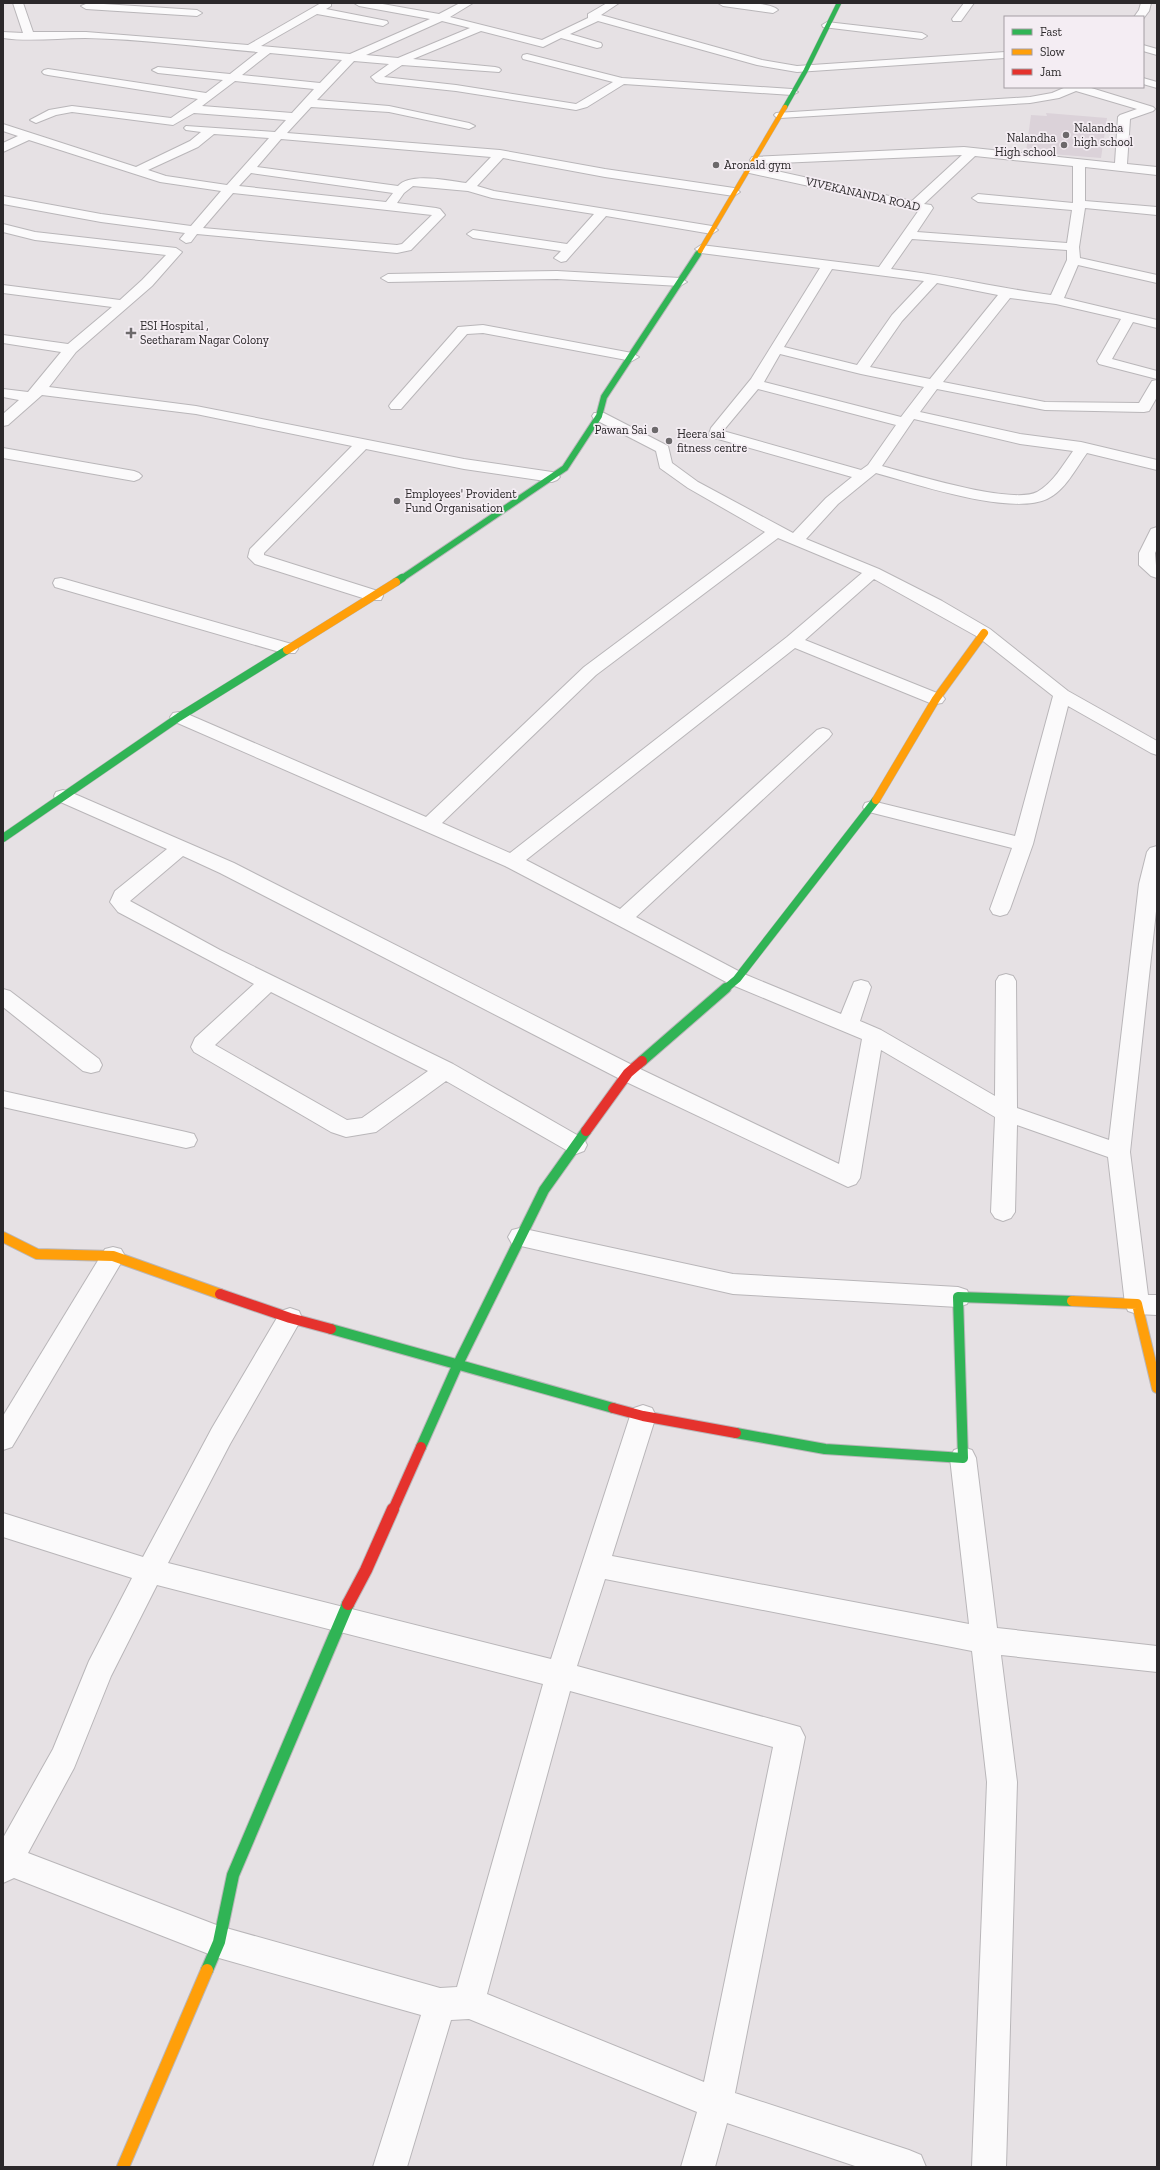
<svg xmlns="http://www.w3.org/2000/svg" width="1160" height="2170" viewBox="0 0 1160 2170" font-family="'Zilla Slab',serif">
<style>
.built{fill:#dbd2d9}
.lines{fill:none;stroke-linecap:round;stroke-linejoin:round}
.street-casing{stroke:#b9b6b9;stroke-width:2}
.fast-far4-casing{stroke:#b9b6b9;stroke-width:5.5}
.fast-far3-casing{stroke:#b9b6b9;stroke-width:8}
.fast-far2-casing{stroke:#b9b6b9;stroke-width:9}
.fast-far1-casing{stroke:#b9b6b9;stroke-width:12}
.fast-casing{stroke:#b9b6b9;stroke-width:14}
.slow-far3-casing{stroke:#b9b6b9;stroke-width:5.5}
.slow-far2-casing{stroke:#b9b6b9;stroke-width:9}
.slow-far1-casing{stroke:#b9b6b9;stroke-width:12}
.slow-casing{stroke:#b9b6b9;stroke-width:14}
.jam-far1-casing{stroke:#b9b6b9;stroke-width:12}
.jam-casing{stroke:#b9b6b9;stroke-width:14}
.street{fill:#fbfafb;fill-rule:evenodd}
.fast-far4{stroke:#30b455;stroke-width:4.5}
.fast-far3{stroke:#30b455;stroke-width:6}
.fast-far2{stroke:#30b455;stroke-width:8}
.fast-far1{stroke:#30b455;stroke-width:10}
.fast{stroke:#30b455;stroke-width:12}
.slow-far3{stroke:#ff9f0a;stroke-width:4.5}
.slow-far2{stroke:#ff9f0a;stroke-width:8}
.slow-far1{stroke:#ff9f0a;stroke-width:10}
.slow{stroke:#ff9f0a;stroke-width:12}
.jam-far1{stroke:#e5322d;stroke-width:10}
.jam{stroke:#e5322d;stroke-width:12}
.poi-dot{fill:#6c696b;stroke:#f4edf3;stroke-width:1.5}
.labels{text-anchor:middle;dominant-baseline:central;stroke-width:3.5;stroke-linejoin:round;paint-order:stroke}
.far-poi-label{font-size:12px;fill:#2b282a;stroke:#f4edf3;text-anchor:start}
.far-street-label{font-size:12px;fill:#2b282a;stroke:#f4edf3}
</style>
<rect width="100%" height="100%" fill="#e6e1e4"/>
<polygon class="built" points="1046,113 1107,118 1101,158 1026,152 1031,115 1047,116"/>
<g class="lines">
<defs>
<g id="street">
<path d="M13,3H23L33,32H86L248,45L321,3H331V6L326,9L387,21L388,23L383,26L317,14L261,46L350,54L430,19L359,6L354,3H377L439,14L460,3H473L450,17L542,40L588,18V14L607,3H619L601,15L762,60L797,66L1005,52V58L797,72L757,65L598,21L570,34L601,43L602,45L601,47L597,48L561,38L543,47L481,31L413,59L495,67L499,68L501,70L499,72L402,65L384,77L456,85L576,104L613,82L523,59L522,57L523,55L527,54L622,78L792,89L798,92L792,95L624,84L587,107L576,110L456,91L380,83L376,82L371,77L389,64L354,61L317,100L389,106L469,123L475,126L469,129L389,112L311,107L287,133L500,150L605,169L734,188L740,192L734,196L605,177L503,158L477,186L494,191L712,226L718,230L712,234L606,216L566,261L561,262L554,258L561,251L473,238L467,234L473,230L567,244L594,214L492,198L468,191L413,186L404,193L397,203L436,208L440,209L445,215L411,250L397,253L197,234L191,242L186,243L180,239L185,233L101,222L3,204V196L101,214L191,226L221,191L160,182L29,140L3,152V143L18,136L3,131V124L136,167L190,141L201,132L186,130L184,128L186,126L275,132L286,120L194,113L173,125L72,112L56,115L36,123L30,120L49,110L72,106L171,118L198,99L48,75L44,74L42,72L44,70L48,69L206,93L223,80L158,73L152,70L158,67L230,74L258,52C200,47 142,39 85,38C58,38 29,42 3,38V32L23,33ZM442,21L470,28L398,58L366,55ZM270,53L342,60L320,83L242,75ZM235,81L314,89L292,113L202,106ZM214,134L269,138L227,185L166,176L148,170L198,147ZM281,139L491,157L466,183C449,181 410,172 398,186L257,167ZM251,173L393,193L386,202L239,186ZM233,193L432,215L402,244L397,245L203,228Z"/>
<polygon points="88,3 197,10 202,13 197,16 86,9 81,6"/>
<path d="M718,3C730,3 770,1 778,10L773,13L723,6Z"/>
<polygon points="964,3 974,3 961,21 953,21 952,19"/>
<polygon points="1141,3 1151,3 1149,11 1143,19 1143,17 1134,17 1139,10"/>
<polygon points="827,22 922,33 927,36 922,39 823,27 822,25"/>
<polygon points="1143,45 1157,49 1157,55 1143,51"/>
<polygon points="1143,78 1157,82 1157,88 1143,84"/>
<path d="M1066,87H1088L1153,107L1155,109L1153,111L1130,119L1127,164L1157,167V175L1085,167V201L1157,207V215L1085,208L1079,247L1080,258L1157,275V283L1078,265L1064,298L1157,320V328L1133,322L1112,359L1157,371V379L1099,364L1097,361L1121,319L1056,304L1010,298L943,382L1045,402L1139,403L1152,381L1157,380V397L1149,411L1144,412L1045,410L937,389L920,412L1020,434L1081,442L1157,460V470L1087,453C1076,468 1065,491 1047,499C1010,516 916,484 876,473L838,504L806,539L879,569L942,601L990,629L1068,691L1157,741V755L1151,753L1068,706L1033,844L1010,909L1007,914L1000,916L993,914L990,909L1012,848L865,811L863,807L865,803L872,801L1015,836L1053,696L978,637L874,579L805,640L942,695L945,699L942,703L936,704L930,703L795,648L526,860L620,909L817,730L823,728L829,730L832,734L829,738L636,917L744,974L841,1014L854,982L861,980L868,982L871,987L860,1021L881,1030L995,1096L996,981L999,976L1006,974L1013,976L1016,981L1017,1108L1109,1140L1139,884L1147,852L1150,848L1157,846V902L1130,1152L1148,1295H1157V1315L1137,1314L1128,1311L1125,1304L1108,1157L1017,1125L1015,1212L1011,1218L1003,1221L995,1218L991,1212L995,1117L881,1050L860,1178L856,1184L848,1187L620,1079L220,873L183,856L130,901L220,950L453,1064L584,1139L587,1145L584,1151L576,1154L568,1151L446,1081L376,1132L346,1137L331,1132L194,1052L191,1047L195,1038L254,984L118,912L110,902L115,891L167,849L56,800L54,796L56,792L63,790L70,792L234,863L636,1067L839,1164L862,1039L730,984L505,866L173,721L170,717L173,713L179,712L185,713L426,817L584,667L765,532L688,488L660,468L656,451L594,419L592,416L594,413H604L668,446L672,463L698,482L793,533L826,498L852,477L711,437L709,434L711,428L751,379L820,268L701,253L695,249L701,245L879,267L919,210L745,172L743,169L745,166L749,165L912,201L962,155L756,164L750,160L752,157L964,147L1115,163L1118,117L1120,115L1137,109L1076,91L1059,98L1030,103L780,118L776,117L774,115L776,113L1030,97L1052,93ZM975,156L1073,166V203L978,194L972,198L978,202L1072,210L1067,243L917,232L933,208L931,205L924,204ZM912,239L1067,250V260L1051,295C998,288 945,275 891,269ZM832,269L924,281L892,315L857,365L784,347ZM937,283L998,295L930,379L870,367L902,321ZM780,354L861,374L924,387L901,417L764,382ZM758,389L896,425L868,465L861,470L723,431ZM914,419L1020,444L1073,451C1063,465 1053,483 1037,492C1012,505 912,474 882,466ZM778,538L862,573L787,637L510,853L442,823L596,675ZM271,992L428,1071L362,1118L347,1120L215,1045Z"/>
<polygon points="3,224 35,232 176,248 182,252 152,286 76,352 49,387 196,406 464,459 552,472 557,474 560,477 557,480 552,482 464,469 366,449 264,553 264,555 381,592 383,596 381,600 369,600 255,564 248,557 250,549 352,446 196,414 42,395 8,425 3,426 3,414 19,400 3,397 3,389 28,392 61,352 3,343 3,335 68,344 112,307 3,293 3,285 120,300 142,280 166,255 35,240 3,232"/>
<polygon points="557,271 680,278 687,282 680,286 557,279 388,282 381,278 388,274"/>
<polygon points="483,325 632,353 639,357 632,361 483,333 467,334 401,409 391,409 389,406 391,403 458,327"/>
<polygon points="3,448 134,471 139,473 142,476 139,479 134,481 3,458"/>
<polygon points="1157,527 1157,549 1155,553 1157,578 1151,576 1139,565 1139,553 1151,529"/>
<polygon points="61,578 295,645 298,649 295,653 283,653 55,587 53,583 55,579"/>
<polygon points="3,989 10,991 99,1059 102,1065 99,1071 91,1073 83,1071 3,1007"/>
<polygon points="3,1091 186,1132 194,1134 197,1140 194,1146 186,1148 3,1107"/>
<polygon points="520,1228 733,1274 958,1287 967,1290 970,1297 967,1304 958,1307 733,1294 512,1244 508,1237 512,1230"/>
<polygon points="113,1247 121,1249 125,1256 121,1263 12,1447 3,1450 3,1416 105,1249"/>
<path d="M290,1308L299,1311L302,1318L230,1444L168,1563L551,1659L630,1416L634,1408L643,1405L652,1408L656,1416L612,1556L969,1624L950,1458L954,1450L963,1447L972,1450L976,1458L997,1628L1157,1646V1672L1001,1655L1017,1782L1006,2167H972L987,1782L972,1651L605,1579L577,1666L800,1727L805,1737L735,2093L909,2150L921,2155L926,2167H858L727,2123L715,2167H681L697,2112L469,2019L451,2020L407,2167H373L421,2015L219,1958L14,1878L3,1883V1838L53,1749L89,1661L132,1578L3,1537V1513L143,1557L212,1428L281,1311ZM157,1585L543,1684L457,1987L440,1988L219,1926L28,1853L74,1768L111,1676ZM570,1691L773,1747L704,2082L487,1994Z"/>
</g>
<g id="fast-far4">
<polyline points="785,107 806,70 839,3"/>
<polyline points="697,255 700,251"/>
</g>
<polyline id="fast-far3" points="401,579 565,468 599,416 604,397 698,254"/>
<g id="fast-far2">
<polyline points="396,582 402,578"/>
<polyline points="3,838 179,717 287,650"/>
<polyline points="725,989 737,979 876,800"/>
</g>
<g id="fast-far1">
<polyline points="642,1061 726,988"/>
<polyline points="331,1329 613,1408"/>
<polyline points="736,1433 825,1449 963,1458 958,1297 1072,1301"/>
<polyline points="421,1447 457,1366 544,1190 586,1131"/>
</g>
<polyline id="fast" points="207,1970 219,1942 233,1875 348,1604"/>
<polyline id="slow-far3" points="700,251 785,107"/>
<g id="slow-far2">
<polyline points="287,650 396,582"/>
<polyline points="876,800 936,699 984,633"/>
</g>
<g id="slow-far1">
<polyline points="3,1237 37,1254 113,1256 220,1294"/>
<polyline points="1072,1301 1137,1304 1157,1388"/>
</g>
<polyline id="slow" points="123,2167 207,1970"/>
<g id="jam-far1">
<polyline points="586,1131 628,1073 642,1061"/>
<polyline points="220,1294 290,1318 331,1329"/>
<polyline points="613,1408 643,1416 736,1433"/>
<polyline points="393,1510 421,1447"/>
</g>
<polyline id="jam" points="348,1604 366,1570 393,1509"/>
</defs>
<use href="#street" class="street-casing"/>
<use href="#fast-far4" class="fast-far4-casing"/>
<use href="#fast-far3" class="fast-far3-casing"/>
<use href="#fast-far2" class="fast-far2-casing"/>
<use href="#fast-far1" class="fast-far1-casing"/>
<use href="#fast" class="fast-casing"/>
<use href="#slow-far3" class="slow-far3-casing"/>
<use href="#slow-far2" class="slow-far2-casing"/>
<use href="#slow-far1" class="slow-far1-casing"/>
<use href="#slow" class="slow-casing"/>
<use href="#jam-far1" class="jam-far1-casing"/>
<use href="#jam" class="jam-casing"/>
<use href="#street" class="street"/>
<use href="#fast-far4" class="fast-far4"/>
<use href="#fast-far3" class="fast-far3"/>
<use href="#fast-far2" class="fast-far2"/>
<use href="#fast-far1" class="fast-far1"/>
<use href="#fast" class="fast"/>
<use href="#slow-far3" class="slow-far3"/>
<use href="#slow-far2" class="slow-far2"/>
<use href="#slow-far1" class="slow-far1"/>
<use href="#slow" class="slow"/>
<use href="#jam-far1" class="jam-far1"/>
<use href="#jam" class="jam"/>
</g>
<g class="poi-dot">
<circle cx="1066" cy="135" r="4"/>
<circle cx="1064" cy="145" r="4"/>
<circle cx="716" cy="165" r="4"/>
<path d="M129 327h4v4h4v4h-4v4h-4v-4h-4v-4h4z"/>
<circle cx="655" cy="430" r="4"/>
<circle cx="669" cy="441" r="4"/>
<circle cx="397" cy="501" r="4"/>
</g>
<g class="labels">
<g class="far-poi-label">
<text x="1074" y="128">Nalandha<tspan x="1074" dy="14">high school</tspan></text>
<text x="1056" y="138" text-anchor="end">Nalandha<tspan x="1056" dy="14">High school</tspan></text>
<text x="724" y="165">Aronald gym</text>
<text x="140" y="326">ESI Hospital ,<tspan x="140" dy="14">Seetharam Nagar Colony</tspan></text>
<text x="647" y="430" text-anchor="end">Pawan Sai</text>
<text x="677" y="434">Heera sai<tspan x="677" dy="14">fitness centre</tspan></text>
<text x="405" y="494">Employees' Provident<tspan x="405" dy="14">Fund Organisation</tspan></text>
</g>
<g class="far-street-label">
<text transform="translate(863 194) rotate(13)">VIVEKANANDA ROAD</text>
</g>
</g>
<rect width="1160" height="2170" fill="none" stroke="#2b282a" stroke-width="8"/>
<rect x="1004" y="16" width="140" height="72" fill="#f4edf3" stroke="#a49ea3"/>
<rect x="1012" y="29" width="20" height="6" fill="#30b455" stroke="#a49ea3"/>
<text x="1040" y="36" font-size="12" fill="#2b282a">Fast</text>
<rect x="1012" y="49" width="20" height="6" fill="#ff9f0a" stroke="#a49ea3"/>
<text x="1040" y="56" font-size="12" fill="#2b282a">Slow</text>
<rect x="1012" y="69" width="20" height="6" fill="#e5322d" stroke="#a49ea3"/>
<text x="1040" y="76" font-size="12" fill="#2b282a">Jam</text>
</svg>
